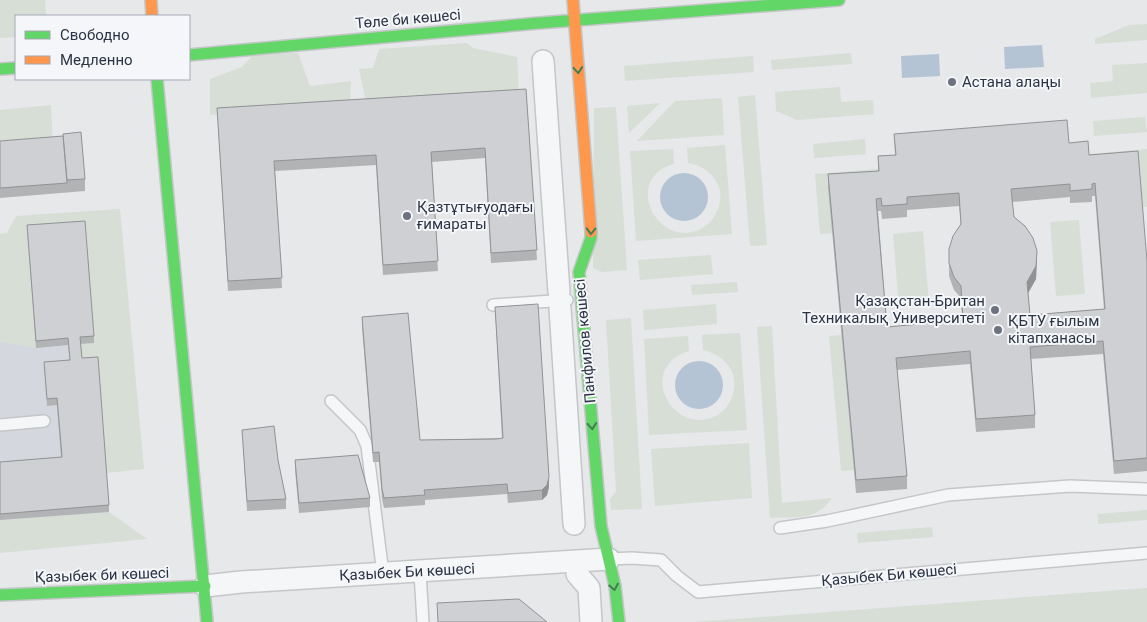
<svg xmlns="http://www.w3.org/2000/svg" width="1147" height="622" viewBox="0 0 1147 622" font-family="Roboto,sans-serif">
<style>
.built{fill:#d4d7dd}
.green{fill:#d6ded6}
.water{fill:#b4c4d5}
.lines{fill:none;stroke-linecap:round;stroke-linejoin:round}
.lane-casing{stroke:#c4c6c8;stroke-width:14}
.street-casing{stroke:#c4c6c8;stroke-width:24}
.fast-casing{stroke:#c4c6c8;stroke-width:14}
.slow-casing{stroke:#c4c6c8;stroke-width:14}
.lane{stroke:#f5f6f7;stroke-width:11}
.street{stroke:#f5f6f7;stroke-width:21}
.fast{stroke:#63d668;stroke-width:11}
.slow{stroke:#ff974d;stroke-width:11}
.wall{fill:#b1b3b5;fill-rule:evenodd}
.shaded-wall{fill:#909294}
.building{fill:#ced0d3;stroke:#909294;fill-rule:evenodd}
.oneway{stroke:#447d55}
.poi-dot{fill:#6c737f;stroke:#f4f6f9;stroke-width:2}
.labels{text-anchor:middle;dominant-baseline:central;stroke-width:4;stroke-linejoin:round;paint-order:stroke}
.street-label{font-size:15px;fill:#2b3445;stroke:#f4f6f9}
.poi-label{font-size:15px;fill:#2b3445;stroke:#f4f6f9;text-anchor:start}
</style>
<rect width="100%" height="100%" fill="#e6e8ea"/>
<polygon class="built" points="85,228 98,364 109,512 0,520 0,234"/>
<g class="green">
<polygon points="0,0 45,0 46,16 16,16 16,37 0,38"/>
<polygon points="1147,24 1147,40 1095,44 1095,39 1129,25"/>
<polygon points="467,43 473,48 517,57 519,92 366,103 359,69 373,68 379,49"/>
<polygon points="298,53 310,86 351,81 350,105 210,115 210,79 242,67 253,55"/>
<polygon points="851,53 852,64 772,70 771,60"/>
<polygon points="753,56 754,72 625,81 624,66"/>
<polygon points="1147,63 1147,93 1091,98 1090,83 1113,81 1112,65"/>
<polygon points="840,87 841,102 873,100 874,114 797,120 776,111 775,92"/>
<polygon points="755,95 767,245 750,246 738,97"/>
<polygon points="722,98 724,135 637,141 675,101"/>
<polygon points="660,103 629,133 627,106"/>
<polygon points="51,105 53,147 0,151 0,110"/>
<polygon points="616,107 627,270 602,272 593,268 594,108"/>
<polygon points="1145,117 1147,132 1094,136 1093,121"/>
<polygon points="865,139 866,154 814,158 813,144"/>
<path d="M725,145L732,234L636,241L630,151L673,149L674,164C624,177 654,245 696,231C708,227 715,218 719,206C726,185 709,166 688,163L687,148Z"/>
<polygon points="1147,149 1147,207 1142,207 1089,168 1088,154"/>
<polygon points="878,169 879,183 829,187 833,233 820,234 815,174"/>
<polygon points="120,209 144,469 106,473 81,365 27,232 36,348 0,342 0,234 7,233 16,216"/>
<polygon points="1079,220 1085,294 1056,296 1050,222"/>
<polygon points="923,231 929,305 899,308 893,234"/>
<polygon points="711,255 713,274 640,280 638,260"/>
<polygon points="737,282 738,292 692,295 691,285"/>
<polygon points="716,304 717,324 644,330 643,310"/>
<polygon points="631,318 642,509 611,510 610,499 616,491 606,320"/>
<path d="M772,326L782,503L832,498C815,522 797,516 770,518L757,327Z"/>
<path d="M740,333L747,430L649,435L644,339L688,336L689,351C638,366 669,432 711,418C723,414 729,406 733,394C740,372 723,354 703,350L702,335Z"/>
<polygon points="842,335 854,470 841,471 829,336"/>
<polygon points="749,443 752,498 655,506 651,449"/>
<polygon points="1147,510 1147,520 1098,524 1098,514"/>
<polygon points="109,512 147,539 0,553 0,520"/>
<polygon points="932,527 933,537 858,543 857,533"/>
<polygon points="1147,588 1147,622 694,622"/>
</g>
<g class="water">
<polygon points="1042,45 1044,67 1005,69 1004,47"/>
<polygon points="939,54 940,76 902,78 901,56"/>
<circle cx="684" cy="197" r="24"/>
<circle cx="699" cy="385" r="24"/>
</g>
<g class="lines">
<defs>
<g id="lane">
<polyline points="493,305 567,300"/>
<polyline points="331,401 360,430 367,446 383,574"/>
<polyline points="0,425 44,421"/>
<polyline points="780,528 827,521 948,495 1070,486 1147,489"/>
<polyline points="610,559 632,558 661,560 677,576 698,592 1147,553"/>
<polyline points="420,572 423,622"/>
</g>
<g id="street">
<polyline points="543,61 559,292"/>
<polyline points="560,308 574,524"/>
<polyline points="577,574 589,588 591,622"/>
<polyline points="205,586 241,582 609,559"/>
</g>
<g id="fast">
<polyline points="189,55 539,23 839,0"/>
<polyline points="0,69 16,68"/>
<polyline points="157,79 207,622"/>
<polyline points="591,232 591,238 579,272 601,526 615,586 619,622"/>
<polyline points="0,595 205,586"/>
</g>
<g id="slow">
<polyline points="151,0 152,16"/>
<polyline points="573,0 591,232"/>
</g>
</defs>
<use href="#lane" class="lane-casing"/>
<use href="#street" class="street-casing"/>
<use href="#fast" class="fast-casing"/>
<use href="#slow" class="slow-casing"/>
<use href="#lane" class="lane"/>
<use href="#street" class="street"/>
<use href="#fast" class="fast"/>
<use href="#slow" class="slow"/>
</g>
<g class="wall">
<polygon points="526,89 537,260 491,263 485,158 432,162 438,271 383,275 376,165 275,171 282,288 228,291 217,108"/>
<path d="M894,134L1069,143L1089,155L1147,261V471L1114,474L1103,354L1031,359L1035,415V428L976,432L970,364L897,370L907,476V489L856,493L828,187V174L878,171V156L895,155ZM1092,196H1095L1104,309L1030,315L1028,293L1036,279L1037,264L1014,217L1012,202L1070,197V203L1092,202ZM959,206L961,226L949,249V276L954,290L961,298L962,320L887,327L878,211H881L882,219L907,217V210Z"/>
<polygon points="0,141 85,179 85,191 0,198"/>
<polygon points="27,225 94,336 94,343 80,344 82,358 109,505 109,512 0,520 0,462 61,457 57,405 47,406 44,362 70,360 68,345 36,348"/>
<polygon points="495,307 549,487 547,495 542,500 508,503 507,494 425,500 425,505 384,508 382,499 379,462 373,462 362,327 362,317 420,440 502,438"/>
<polygon points="242,430 278,460 286,499 286,509 247,511"/>
<polygon points="295,460 370,498 370,507 299,513 295,470"/>
</g>
<g class="shaded-wall">
<polygon points="1037,251 1036,279 1027,295 1027,282"/>
<polygon points="549,477 549,487 547,495 542,500 542,490"/>
</g>
<g class="building">
<polygon points="526,89 537,250 491,253 485,148 431,152 438,261 383,265 376,155 274,161 282,278 228,281 217,108"/>
<path d="M1067,120L1069,143L1088,141L1089,155L1138,151L1147,261V458L1114,461L1103,341L1030,347L1035,415L976,419L970,351L896,358L907,476L856,480L828,174L879,171L878,156L896,155L894,134ZM1095,183L1105,309L1030,315L1027,282L1036,266L1037,251L1033,238L1025,226L1014,217L1011,189L1070,184V191L1092,189V184ZM959,193L961,224L953,236L949,249V263L954,277L961,286L963,320L887,327L876,199L881,198L882,206L907,204V197Z"/>
<polygon points="81,132 85,179 67,180 63,134"/>
<polygon points="63,136 67,183 0,188 0,141"/>
<polygon points="85,221 94,336 80,337 82,358 98,357 109,505 0,514 0,462 62,457 57,398 47,399 44,362 70,360 68,338 36,341 27,225"/>
<polygon points="538,304 549,477 547,485 542,490 508,493 507,484 424,490 425,495 384,498 382,489 379,452 373,453 362,317 408,313 420,440 496,439 503,438 495,307"/>
<polygon points="274,426 278,460 286,499 247,501 242,430"/>
<polygon points="358,455 370,498 299,503 295,460"/>
<polygon points="519,599 547,622 438,622 437,603"/>
</g>
<defs><path id="oneway-chevron" d="M-2-3.5L2.5 0L-2 3.5" fill="none" stroke-width="1.6" stroke-linecap="round" stroke-linejoin="round" transform="scale(1.25)"/></defs>
<g class="oneway">
<use href="#oneway-chevron" transform="translate(578 70) rotate(85)"/>
<use href="#oneway-chevron" transform="translate(591 231) rotate(92)"/>
<use href="#oneway-chevron" transform="translate(592 426) rotate(85)"/>
<use href="#oneway-chevron" transform="translate(614 587) rotate(79)"/>
</g>
<g class="poi-dot">
<circle cx="952" cy="82" r="5"/>
<circle cx="407" cy="216" r="5"/>
<circle cx="995" cy="310" r="5"/>
<circle cx="998" cy="330" r="5"/>
</g>
<g class="labels">
<g class="street-label">
<text transform="translate(408 19) rotate(-5)">Төле би көшесі</text>
<text transform="translate(585 341) rotate(-95)">Панфилов көшесі</text>
<text transform="translate(407 572) rotate(-3)">Қазыбек Би көшесі</text>
<text transform="translate(102 575) rotate(-2)">Қазыбек би көшесі</text>
<text transform="translate(889 575) rotate(-5)">Қазыбек Би көшесі</text>
</g>
<g class="poi-label">
<text x="962" y="82">Астана алаңы</text>
<text x="417" y="207">Қазтұтығуодағы<tspan x="417" dy="17">ғимараты</tspan></text>
<text x="985" y="301" text-anchor="end">Қазақстан-Британ<tspan x="985" dy="17">Техникалық Университеті</tspan></text>
<text x="1008" y="321">ҚБТУ ғылым<tspan x="1008" dy="17">кітапханасы</tspan></text>
</g>
</g>
<rect x="15" y="15" width="175" height="65" fill="#f4f6f9" stroke="#a4a8b1"/>
<rect x="25" y="31" width="25" height="8" fill="#63d668" stroke="#a4a8b1"/>
<text x="60" y="40" font-size="15" fill="#2b3445">Свободно</text>
<rect x="25" y="56" width="25" height="8" fill="#ff974d" stroke="#a4a8b1"/>
<text x="60" y="65" font-size="15" fill="#2b3445">Медленно</text>
</svg>
